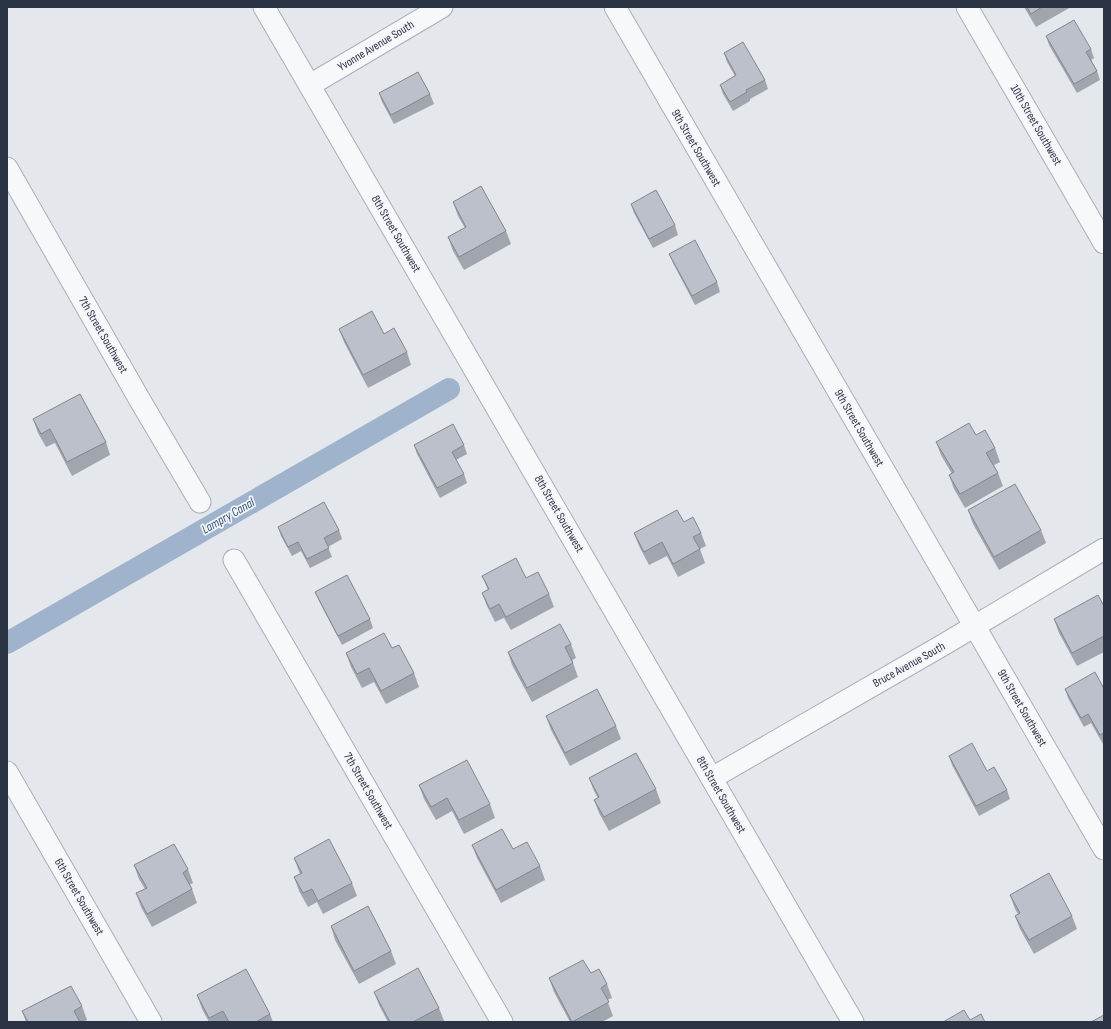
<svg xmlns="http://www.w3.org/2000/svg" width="1111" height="1029" viewBox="0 0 1111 1029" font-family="'Sofia Sans Condensed',sans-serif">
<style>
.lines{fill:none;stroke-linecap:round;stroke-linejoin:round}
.canal{stroke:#9fb4cc;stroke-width:22}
.minor-casing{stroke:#a9aeb7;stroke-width:23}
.minor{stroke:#f7f8fa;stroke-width:21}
.wall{fill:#a1a5ae}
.building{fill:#bbc0ca;stroke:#83868d}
.labels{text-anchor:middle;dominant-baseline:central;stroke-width:3.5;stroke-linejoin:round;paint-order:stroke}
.street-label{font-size:12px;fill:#2b3445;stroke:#f4f6f9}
.water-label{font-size:13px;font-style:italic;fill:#34527a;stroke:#f4f6f9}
</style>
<rect width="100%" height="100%" fill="#e4e7ec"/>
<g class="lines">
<polyline class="canal" points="7,643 449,389"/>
<defs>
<g id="minor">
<polyline points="264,7 853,1022"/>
<polyline points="615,7 1104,849"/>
<polyline points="967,7 1104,243"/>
<polyline points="310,85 442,7"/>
<polyline points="7,168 141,402 200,502"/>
<polyline points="234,560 502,1022"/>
<polyline points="7,772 151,1022"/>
<polyline points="712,778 943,645 1104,549"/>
</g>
</defs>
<use href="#minor" class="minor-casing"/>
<use href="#minor" class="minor"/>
</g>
<g class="wall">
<polygon points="1024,7 1071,7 1036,27"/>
<polygon points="1046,36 1091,49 1094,58 1091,60 1097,71 1100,80 1077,93 1049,45"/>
<polygon points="724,53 765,80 768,89 750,99 750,101 733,111 723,94 720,85 735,76 727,62"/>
<polygon points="379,93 430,94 434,104 394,124 382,102"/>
<polygon points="453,202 506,231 511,244 464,270 453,251 448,237 465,228 458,216"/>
<polygon points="631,204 675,225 678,235 653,248 634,213"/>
<polygon points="669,254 717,282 720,292 695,305 673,263"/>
<polygon points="339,329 407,352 411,365 368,388 344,342"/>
<polygon points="33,419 106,442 110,455 72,476 55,443 46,447 38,433"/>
<polygon points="976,435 995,448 1000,462 994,465 998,473 1003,486 965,508 954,489 949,475 952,474 941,455 936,442"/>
<polygon points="414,445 464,445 467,454 456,460 464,474 467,483 440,498 417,454"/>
<polygon points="968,510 1041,530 1046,543 999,570 973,524"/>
<polygon points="684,522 701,533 706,546 700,549 705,563 678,577 667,556 649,565 639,546 634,533"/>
<polygon points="278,527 339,530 342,539 328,547 332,557 310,568 301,551 292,556 281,536"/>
<polygon points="482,576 526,578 549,594 554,607 511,630 504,618 495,622 487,606 482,593 488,590"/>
<polygon points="315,592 370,619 373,628 342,645 319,601"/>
<polygon points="1104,606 1104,652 1077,666 1059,633 1054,619"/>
<polygon points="571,644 576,658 572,660 578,677 532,702 512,665 508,652"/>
<polygon points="392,648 414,673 419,687 386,704 374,682 362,688 351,667 346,653"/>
<polygon points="1065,689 1104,689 1104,744 1103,744 1091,723 1084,727 1068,698"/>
<polygon points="546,716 616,726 621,739 570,766 551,730"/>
<polygon points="949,756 987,771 1007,790 1010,799 979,816 952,765"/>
<polygon points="589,778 656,789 661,803 609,831 599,813 594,800 598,798 594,791"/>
<polygon points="419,785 490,804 495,818 464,834 452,811 436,820 424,799"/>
<polygon points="472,845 513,849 540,866 545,880 501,903 477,858"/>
<polygon points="294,858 352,883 357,896 323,914 317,902 308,907 299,891 294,877 300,874"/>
<polygon points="134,865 188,869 193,883 189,885 192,889 197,903 152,927 141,907 136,893 145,889 139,879"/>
<polygon points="1010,895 1072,916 1077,929 1034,954 1020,929 1015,916 1018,914 1015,909"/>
<polygon points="331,926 391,951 396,964 359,984 335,940"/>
<polygon points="591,973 607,984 612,998 607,1000 613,1016 602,1022 570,1022 554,992 549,978"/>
<polygon points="374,992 439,1008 444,1021 443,1022 388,1022 379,1005"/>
<polygon points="197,995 270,1014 273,1022 209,1022 202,1009"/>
<polygon points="82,1006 87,1020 83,1022 26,1022 22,1011"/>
</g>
<g class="building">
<polygon points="1027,7 1042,7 1031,14"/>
<polygon points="1074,20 1091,49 1086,52 1097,71 1074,84 1046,36"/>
<polygon points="743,42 765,80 746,90 747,92 730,102 720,85 736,75 724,53"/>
<polygon points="418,72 430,94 391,115 379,93"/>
<polygon points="481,186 506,231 459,257 448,237 466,227 453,202"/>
<polygon points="656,190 675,225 649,239 631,204"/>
<polygon points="695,240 717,282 692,296 669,254"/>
<polygon points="372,311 384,334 394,328 407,352 363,375 339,329"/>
<polygon points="80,394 106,442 67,462 50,429 41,434 33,419"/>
<polygon points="969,423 976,435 985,430 995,448 986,453 998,473 960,494 949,475 954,472 936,442"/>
<polygon points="453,424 464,445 452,452 464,474 437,488 414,445"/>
<polygon points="1015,484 1041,530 994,557 968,510"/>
<polygon points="324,502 339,530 324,538 329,548 307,559 298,542 288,547 278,527"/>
<polygon points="677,510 684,522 693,517 701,533 693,537 700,549 673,564 662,542 644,552 634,533"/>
<polygon points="516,558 526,578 538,572 549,594 506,617 499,604 490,609 482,593 489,589 482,576"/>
<polygon points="347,575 370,619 338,636 315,592"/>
<polygon points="1098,595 1104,606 1104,636 1072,653 1054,619"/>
<polygon points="560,624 571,644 565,647 573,663 527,688 508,652"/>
<polygon points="384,633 392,648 399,645 414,673 381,691 369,668 357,674 346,653"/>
<polygon points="1095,672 1104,689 1104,733 1100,735 1088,714 1081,718 1065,689"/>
<polygon points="597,689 616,726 565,753 546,716"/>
<polygon points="972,743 987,771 994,767 1007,790 976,806 949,756"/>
<polygon points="636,753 656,789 604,817 594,800 599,797 589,778"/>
<polygon points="467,760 490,804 459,820 447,798 431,807 419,785"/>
<polygon points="502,829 513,849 527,842 540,866 496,890 472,845"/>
<polygon points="329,839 352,883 318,901 312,889 303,893 294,877 302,873 294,858"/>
<polygon points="174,844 188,869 183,873 192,889 147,914 136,893 147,888 134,865"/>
<polygon points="1049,873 1072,916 1029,940 1015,916 1020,913 1010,895"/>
<polygon points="368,906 391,951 354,971 331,926"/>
<polygon points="583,960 591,973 599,969 607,984 601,988 609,1002 572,1022 549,978"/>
<polygon points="418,968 439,1008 413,1022 390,1022 374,992"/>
<polygon points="246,969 270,1014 256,1022 229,1022 223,1011 209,1018 197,995"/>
<polygon points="71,986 82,1006 74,1011 80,1022 28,1022 22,1011"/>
<polygon points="964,1010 970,1020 981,1014 985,1022 943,1022"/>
<polygon points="1104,1015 1104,1022 1091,1022"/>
</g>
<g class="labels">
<g class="street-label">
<text transform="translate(376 46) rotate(-31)">Yvonne Avenue South</text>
<text transform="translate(1036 125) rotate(60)">10th Street Southwest</text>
<text transform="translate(696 148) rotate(60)">9th Street Southwest</text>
<text transform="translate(396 234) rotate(60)">8th Street Southwest</text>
<text transform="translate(103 335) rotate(60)">7th Street Southwest</text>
<text transform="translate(859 428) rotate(60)">9th Street Southwest</text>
<text transform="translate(559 514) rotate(60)">8th Street Southwest</text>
<text transform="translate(909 665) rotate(-29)">Bruce Avenue South</text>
<text transform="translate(1022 708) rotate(60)">9th Street Southwest</text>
<text transform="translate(368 791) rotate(60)">7th Street Southwest</text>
<text transform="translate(721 795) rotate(60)">8th Street Southwest</text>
<text transform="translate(79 897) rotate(60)">6th Street Southwest</text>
</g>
<g class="water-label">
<text transform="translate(228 516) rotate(-30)">Lampry Canal</text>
</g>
</g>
<rect width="1111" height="1029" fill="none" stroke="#2b3445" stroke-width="16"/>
</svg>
